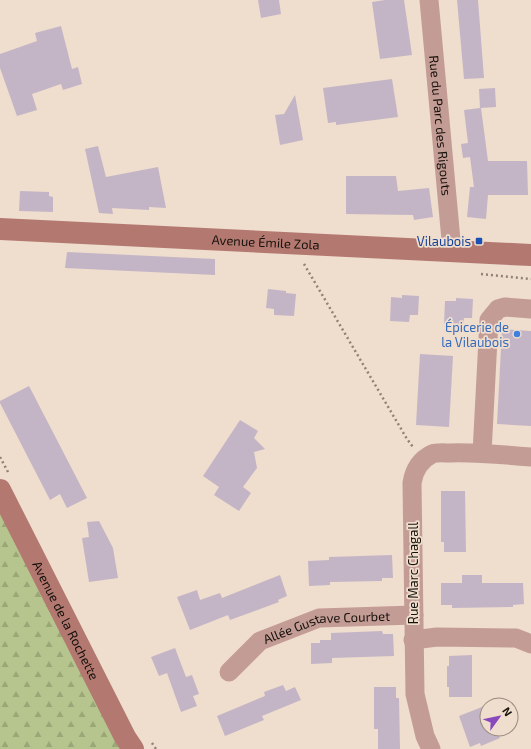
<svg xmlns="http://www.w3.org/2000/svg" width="531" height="749" viewBox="0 0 531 749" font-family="'Exo 2',sans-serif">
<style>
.forest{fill:url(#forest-firs)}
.building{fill:#c4b5c6}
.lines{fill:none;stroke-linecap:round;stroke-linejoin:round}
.path{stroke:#8f8277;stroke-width:2.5;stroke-dasharray:2 3;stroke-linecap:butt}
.street{stroke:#c49c96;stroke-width:19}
.secondary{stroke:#b37971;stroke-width:22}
.transit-dot{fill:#1a4fb4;stroke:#efddcd;stroke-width:1.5}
.shop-dot{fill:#3f7fe0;stroke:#efddcd;stroke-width:1.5}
.labels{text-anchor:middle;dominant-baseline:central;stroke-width:3.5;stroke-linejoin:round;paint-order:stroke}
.street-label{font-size:13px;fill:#16110b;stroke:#efddcd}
.transit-label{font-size:13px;fill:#164399;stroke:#efddcd;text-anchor:end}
.shop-label{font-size:13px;fill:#366cbe;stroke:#efddcd;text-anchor:end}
</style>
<defs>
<pattern id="forest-firs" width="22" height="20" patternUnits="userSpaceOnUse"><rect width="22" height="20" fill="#b6c48d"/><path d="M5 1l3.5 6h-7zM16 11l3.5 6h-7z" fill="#9ca778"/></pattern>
</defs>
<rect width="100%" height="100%" fill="#efddcd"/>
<polygon class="forest" points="0,513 143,749 0,749"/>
<g class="building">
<polygon points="258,0 279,0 281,14 261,18"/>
<polygon points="385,0 404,0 412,55 380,59 372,2"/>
<polygon points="457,0 478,0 484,78 464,79"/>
<polygon points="61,26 72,69 78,67 82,84 63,90 61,84 32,94 37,110 17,116 0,68 0,54 37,41 35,33"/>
<polygon points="392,79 398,117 336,125 336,122 328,123 323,88"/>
<polygon points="495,88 496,107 481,108 488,161 527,161 528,195 488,195 486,219 467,217 470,187 474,187 470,157 463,158 461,144 468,143 464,110 480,108 479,89"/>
<polygon points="295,95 303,140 280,145 275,115 284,114"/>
<polygon points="98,146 106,177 158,167 166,208 149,207 149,210 112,208 113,214 99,213 85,149"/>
<polygon points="346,176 396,176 398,191 429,188 433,217 414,220 413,215 346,214"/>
<polygon points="20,191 49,192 49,196 53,197 53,212 19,211"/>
<polygon points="67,252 215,259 215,275 65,268"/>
<polygon points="268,289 286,291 286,293 296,294 294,316 274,315 274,309 266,308"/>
<polygon points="402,295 419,296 418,315 410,315 409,322 390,321 391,297 402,298"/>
<polygon points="456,298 473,299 472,318 464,318 463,325 444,324 445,301 456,301"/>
<polygon points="502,329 531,331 531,426 497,424"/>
<polygon points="420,354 453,356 449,427 416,425"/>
<polygon points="29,386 87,498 67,508 60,494 50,500 0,403 0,401"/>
<polygon points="240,420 258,431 254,438 265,449 254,452 257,468 243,487 251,493 239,511 214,495 219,487 203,476"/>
<polygon points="441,491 465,491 466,552 444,552 444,542 441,542"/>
<polygon points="99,521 113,548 118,578 89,582 82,538 89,537 87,522"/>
<polygon points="392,555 393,578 382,578 382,581 330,582 330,585 309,586 308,561 329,560 329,557"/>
<polygon points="280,575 287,596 278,600 279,602 230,620 228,615 190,630 177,597 197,590 200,600 220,593 222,598"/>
<polygon points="462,575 482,575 482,583 523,583 524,604 513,605 513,607 452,608 452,605 441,605 441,583 462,583"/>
<polygon points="382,631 383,634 393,634 394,656 332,658 332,663 311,664 311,643 320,643 320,640 331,640 331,633"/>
<polygon points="175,648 186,677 192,675 199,694 193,696 197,706 181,712 167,673 159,676 151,657"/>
<polygon points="472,655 472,697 449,697 449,687 447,687 447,666 449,666 449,656"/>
<polygon points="283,685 286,691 295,687 301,700 262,716 264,720 225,736 217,716 265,696 264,692"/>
<polygon points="374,687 396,687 396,698 399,698 400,749 378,749 378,729 374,729"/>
<polygon points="487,705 487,729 507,729 509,732 499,736 500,738 481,746 480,743 470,747 459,716"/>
</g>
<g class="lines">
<g class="path">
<polyline points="304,264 407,439 413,447"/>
<polyline points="481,274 531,279"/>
<polyline points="0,457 8,472"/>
<polyline points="152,743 156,749"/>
</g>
<g class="street">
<path id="s1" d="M429,0L452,251"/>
<polyline points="482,453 489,320 498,309 505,307 531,309"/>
<polyline points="413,640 437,637 516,638 531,644"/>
<path id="s2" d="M229,672L260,641L319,618L414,615"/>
<path d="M431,749L425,736L415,694L412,483C414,470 420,460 432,454C437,452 445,453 450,453C477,452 504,455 531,457"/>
</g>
<g class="secondary">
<path id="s3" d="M0,229L531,255"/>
<path id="s4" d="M0,490L125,737L133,749"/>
</g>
</g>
<rect class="transit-dot" x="475" y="237" width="8" height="8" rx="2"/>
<circle class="shop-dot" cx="517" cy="334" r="4"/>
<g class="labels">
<g class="street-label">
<text stroke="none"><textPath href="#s1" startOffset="126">Rue du Parc des Rigouts</textPath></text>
<text stroke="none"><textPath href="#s3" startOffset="266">Avenue Émile Zola</textPath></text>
<text transform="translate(413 573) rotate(-90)">Rue Marc Chagall</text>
<text stroke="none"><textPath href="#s4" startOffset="146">Avenue de la Rochette</textPath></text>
<text stroke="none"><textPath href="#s2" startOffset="113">Allée Gustave Courbet</textPath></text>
</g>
<g class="transit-label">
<text x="471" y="241">Vilaubois</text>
</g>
<g class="shop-label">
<text x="509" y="327">Épicerie de<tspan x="509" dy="15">la Vilaubois</tspan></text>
</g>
</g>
<g transform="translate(499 717) rotate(57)"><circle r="19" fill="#efddcd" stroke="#988b7f"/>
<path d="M0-3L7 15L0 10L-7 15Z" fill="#8948bc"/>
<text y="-6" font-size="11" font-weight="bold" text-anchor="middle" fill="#16110b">N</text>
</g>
</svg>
